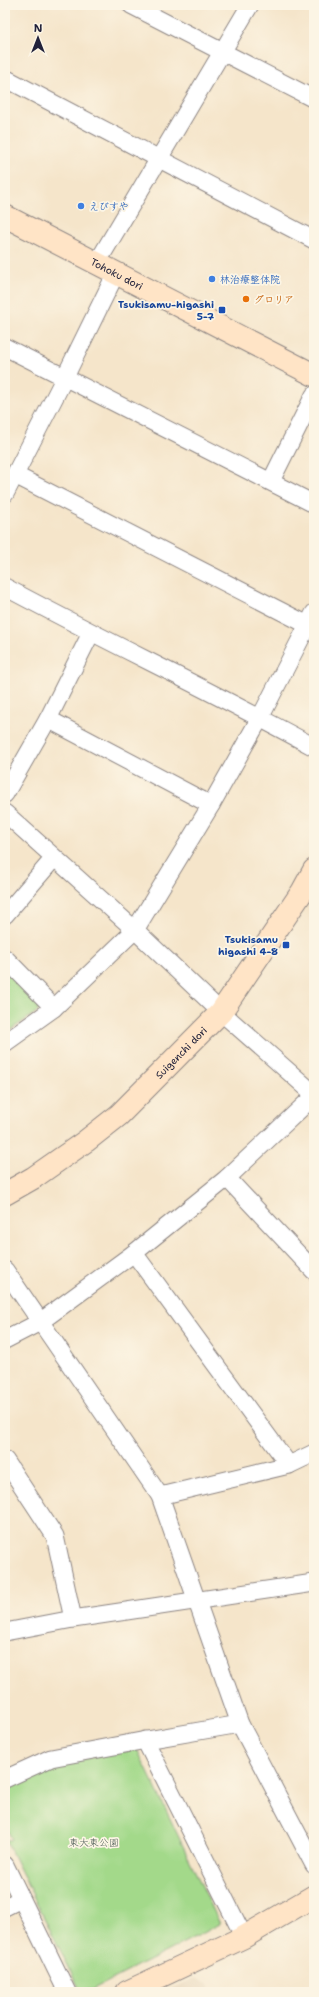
<svg xmlns="http://www.w3.org/2000/svg" width="319" height="1997" viewBox="0 0 319 1997" font-family="'Shantell Sans','Klee One',sans-serif">
<style>
.built{fill:#e7d4b7}
.green{fill:#a3d98a;stroke:#627e62}
.lines{fill:none;stroke-linecap:round;stroke-linejoin:round}
.street-casing{stroke:#8c8482;stroke-width:19}
.secondary-casing{stroke:#8c8482;stroke-width:24}
.street{stroke:#fff;stroke-width:17}
.secondary{stroke:#ffe4c6;stroke-width:22}
.shop-dot{fill:#3f7fe0;stroke:#fcf5e5;stroke-width:1.5}
.food-dot{fill:#e8710a;stroke:#fcf5e5;stroke-width:1.5}
.transit-dot{fill:#1a4fb4;stroke:#fcf5e5;stroke-width:1.5}
.labels{text-anchor:middle;dominant-baseline:central;stroke-width:3.5;stroke-linejoin:round;paint-order:stroke}
.shop-label{font-size:10px;font-weight:bold;fill:#366cbe;stroke:#fcf5e5;text-anchor:start}
.street-label{font-size:10px;fill:#22223b;stroke:#fcf5e5}
.food-label{font-size:10px;font-weight:bold;fill:#c56008;stroke:#fcf5e5;text-anchor:start}
.transit-label{font-size:10px;font-weight:bold;fill:#164399;stroke:#fcf5e5;text-anchor:end}
.park-label{font-size:10px;fill:#495953;stroke:#fcf5e5}
</style>
<rect width="100%" height="100%" fill="#fcf5e5"/>
<filter id="ink" filterUnits="userSpaceOnUse"><feTurbulence type="fractalNoise" baseFrequency=".025" numOctaves="2"/><feDisplacementMap in="SourceGraphic" scale="8" xChannelSelector="R" yChannelSelector="G"/><feConvolveMatrix kernelMatrix="1 2 1 2 8 2 1 2 1" color-interpolation-filters="sRGB"/></filter>
<filter id="wash" filterUnits="userSpaceOnUse"><feTurbulence type="fractalNoise" baseFrequency=".012" numOctaves="4" result="noise"/><feDisplacementMap in="SourceGraphic" scale="16" xChannelSelector="R" yChannelSelector="G"/><feGaussianBlur stdDeviation="0.9" result="paint"/><feColorMatrix in="noise" values="0 0 0 0 0 0 0 0 0 0 0 0 0 0 0 0 0 1.4 0 .05"/><feComposite in="paint" operator="in"/></filter>
<g filter="url(#wash)">
<rect width="100%" height="100%" fill="#f5e5ca"/>
<polygon class="built" points="195,1978 208,1984 211,1992 165,1992"/>
<g class="green">
<polygon points="5,969 39,1005 38,1011 5,1034"/>
<polygon points="137,1749 220,1924 92,1990 80,1990 6,1841 12,1839 5,1826 5,1784 46,1765"/>
</g>
</g>
<g filter="url(#ink)">
<g class="lines">
<defs>
<g id="street">
<polyline points="131,5 314,99"/>
<polyline points="5,78 314,240"/>
<polyline points="97,263 250,5"/>
<polyline points="5,347 314,504"/>
<polyline points="15,475 308,625"/>
<polyline points="271,481 314,395"/>
<polyline points="5,494 65,377 116,273"/>
<path d="M5,587C107,642 212,691 314,747"/>
<polyline points="48,719 211,805"/>
<polyline points="5,794 48,719 91,633"/>
<polyline points="5,813 135,930 221,1012 314,1094"/>
<polyline points="5,915 54,858"/>
<polyline points="5,958 54,1008"/>
<polyline points="5,1043 54,1008 135,930 211,805 260,718 314,613"/>
<polyline points="227,1178 314,1271"/>
<polyline points="134,1253 289,1465"/>
<polyline points="5,1270 160,1496 240,1724 314,1865"/>
<polyline points="5,1340 40,1322 134,1253 227,1178 314,1096"/>
<polyline points="5,1460 55,1536 73,1619"/>
<polyline points="160,1496 289,1465 314,1453"/>
<polyline points="5,1632 73,1619 314,1583"/>
<polyline points="145,1740 244,1937"/>
<polyline points="5,1779 51,1758 141,1741 240,1724"/>
<polyline points="5,1865 67,1992"/>
<polyline points="5,1907 21,1899"/>
</g>
<g id="secondary">
<path id="s1" d="M5,216L314,375"/>
<path id="s2" d="M5,1194L33,1178L86,1141L119,1115L221,1012L302,892L314,870"/>
<polyline points="127,1992 244,1937 314,1896"/>
</g>
</defs>
<use href="#street" class="street-casing"/>
<use href="#secondary" class="secondary-casing"/>
<use href="#street" class="street"/>
<use href="#secondary" class="secondary"/>
</g>
</g>
<g class="shop-dot">
<circle cx="81" cy="206" r="4"/>
<circle cx="212" cy="279" r="4"/>
</g>
<circle class="food-dot" cx="246" cy="299" r="4"/>
<g class="transit-dot">
<rect x="218" y="306" width="8" height="8" rx="2"/>
<rect x="282" y="941" width="8" height="8" rx="2"/>
</g>
<g class="labels">
<g class="shop-label">
<text x="89" y="206">えびすや</text>
<text x="220" y="279">林治療整体院</text>
</g>
<g class="street-label">
<text stroke="none"><textPath href="#s1" startOffset="126">Tohoku dori</textPath></text>
<text stroke="none"><textPath href="#s2" startOffset="227">Suigenchi dori</textPath></text>
</g>
<g class="food-label">
<text x="254" y="299">グロリア</text>
</g>
<g class="transit-label">
<text x="214" y="304">Tsukisamu-higashi<tspan x="214" dy="12">5-7</tspan></text>
<text x="278" y="939">Tsukisamu<tspan x="278" dy="12">higashi 4-8</tspan></text>
</g>
<g class="park-label">
<text x="94" y="1842">東大東公園</text>
</g>
</g>
<rect width="319" height="1997" fill="none" stroke="#fcf5e5" stroke-width="20"/>
<g transform="translate(38 38)" stroke="#fcf5e5" stroke-width="3" paint-order="stroke">
<path d="M0-3L7 15L0 10L-7 15Z" fill="#22223b"/>
<text y="-6" font-size="11" font-weight="bold" text-anchor="middle" fill="#22223b">N</text>
</g>
</svg>
